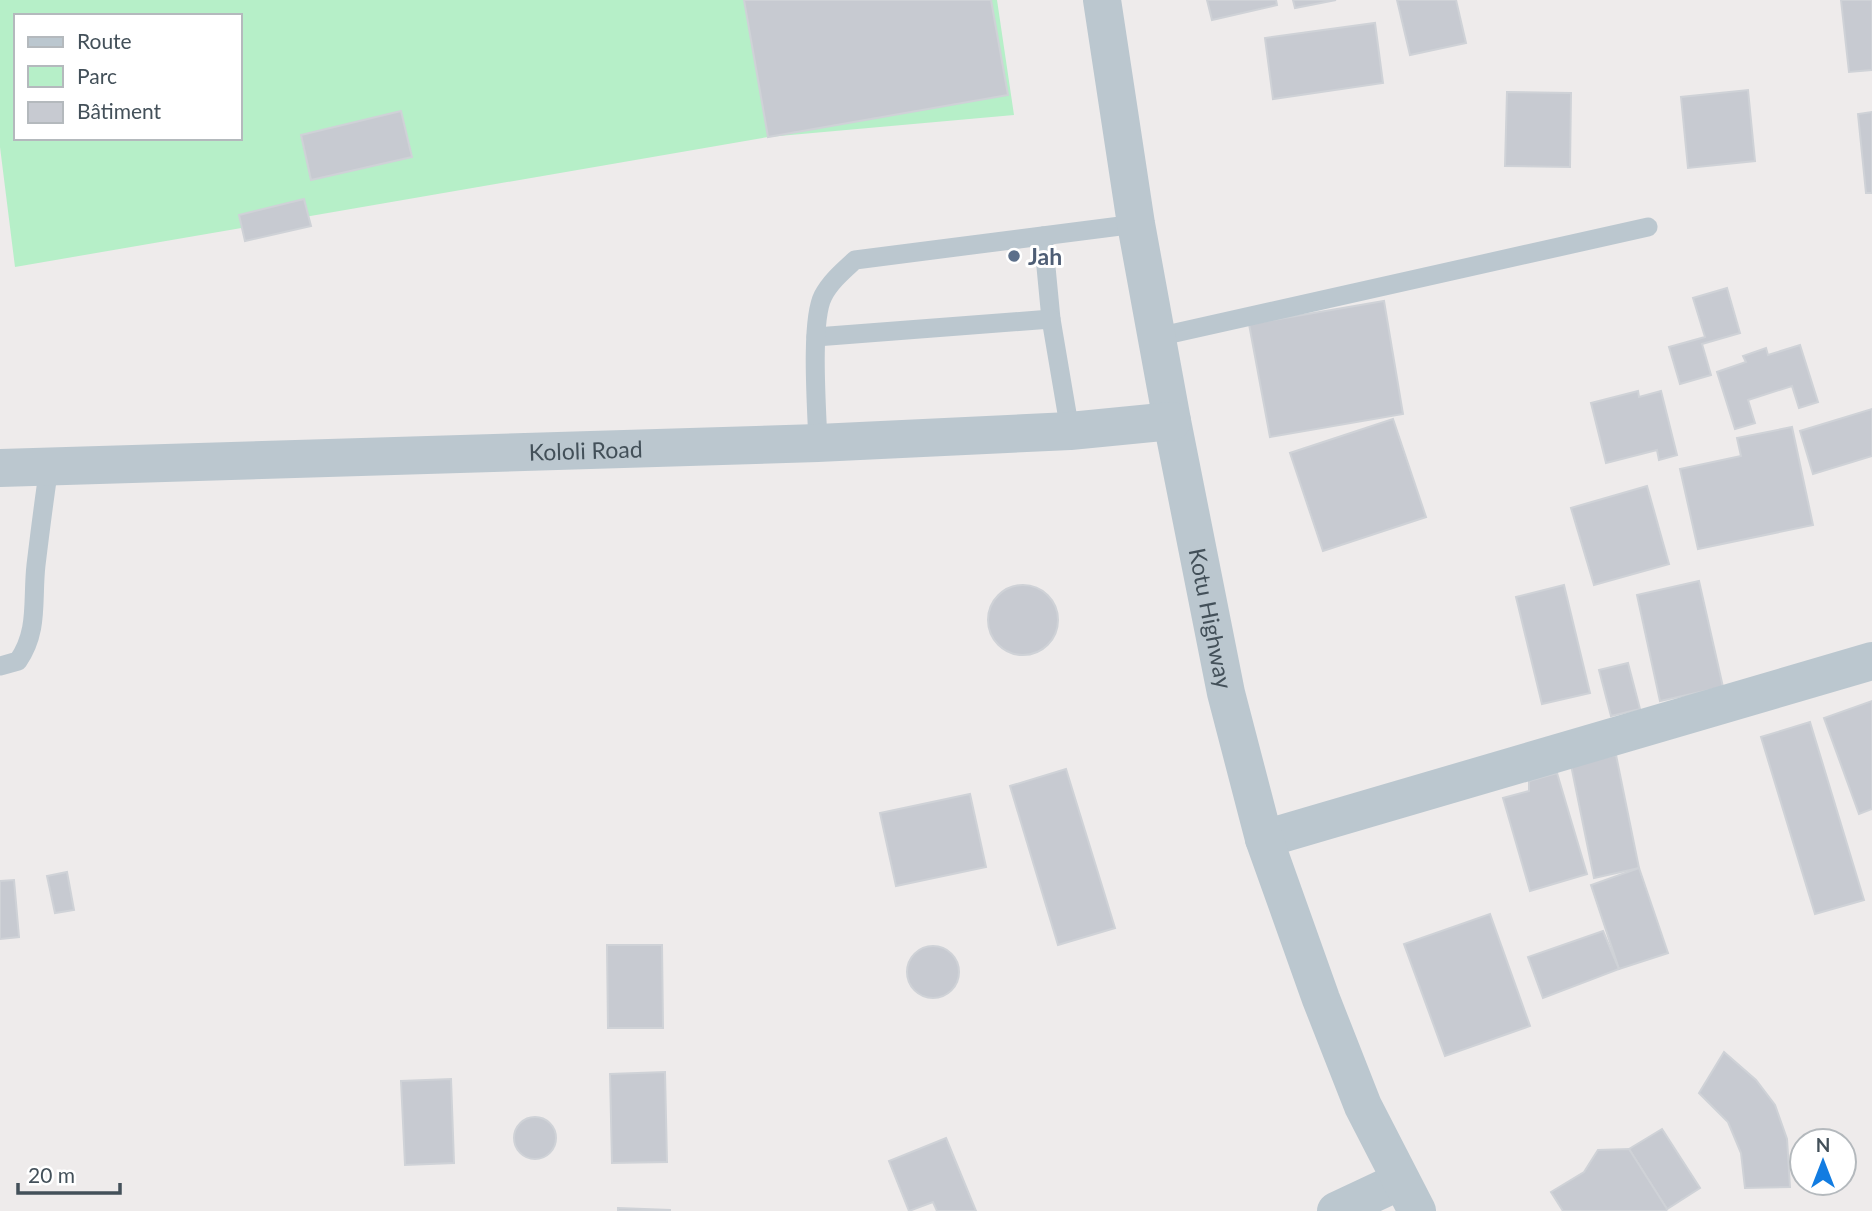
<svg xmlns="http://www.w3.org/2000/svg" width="1872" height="1211" viewBox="0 0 1872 1211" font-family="Lato,sans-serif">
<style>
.green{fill:#b6efc8;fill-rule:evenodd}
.building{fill:#c7cad1;stroke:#cfd2d7;stroke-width:2}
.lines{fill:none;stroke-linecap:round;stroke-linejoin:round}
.service{stroke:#bbc7cf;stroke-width:19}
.minor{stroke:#bbc7cf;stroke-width:38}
.tertiary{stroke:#bbc7cf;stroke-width:38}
.service-dot{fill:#5c6f8a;stroke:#fff;stroke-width:2.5}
.labels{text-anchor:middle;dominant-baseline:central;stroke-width:6;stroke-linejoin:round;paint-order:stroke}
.service-label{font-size:23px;font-weight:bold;fill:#4e5e75;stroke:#fff;text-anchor:start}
.street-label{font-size:23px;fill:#435059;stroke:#fff}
</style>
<rect width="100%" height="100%" fill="#eeebeb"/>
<path class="green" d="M0,0H997L1014,115L768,137L15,267L0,147ZM16,16H240V138H16Z"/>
<g class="building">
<polygon points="744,0 991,0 1008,95 768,137"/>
<polygon points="1207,0 1276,0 1277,5 1212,20"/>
<polygon points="1293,0 1336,0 1295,8"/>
<polygon points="1397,0 1456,0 1466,43 1410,55"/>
<polygon points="1841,0 1872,0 1872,70 1849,72"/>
<polygon points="1375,23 1383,83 1273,99 1265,38"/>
<polygon points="1748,90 1755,161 1688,168 1681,97"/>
<polygon points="1507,92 1571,93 1570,167 1505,166"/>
<polygon points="401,111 412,157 311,180 301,135"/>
<polygon points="1872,112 1872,193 1866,193 1858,114"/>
<polygon points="304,199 311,226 245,241 239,215"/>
<polygon points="1727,288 1740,333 1702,344 1711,375 1680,384 1669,347 1705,337 1693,298"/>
<polygon points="1384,301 1403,414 1270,437 1249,324"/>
<polygon points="1800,345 1818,402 1799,408 1792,386 1748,400 1755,423 1735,429 1717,372 1746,362 1743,356 1766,348 1768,355"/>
<polygon points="1638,391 1639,397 1661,391 1677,455 1659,460 1657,450 1606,463 1591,403"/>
<polygon points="1872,409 1872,456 1813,474 1800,431"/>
<polygon points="1393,419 1426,517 1323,551 1290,453"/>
<polygon points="1792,427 1813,525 1698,549 1680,469 1741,456 1737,438"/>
<polygon points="1647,486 1669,564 1594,585 1571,508"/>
<polygon points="1699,581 1723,687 1660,701 1637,595"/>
<polygon points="1564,585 1590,693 1542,704 1516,597"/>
<circle cx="1023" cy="620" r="35"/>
<polygon points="1628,663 1640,709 1611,716 1599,670"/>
<polygon points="1872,701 1872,809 1859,814 1824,718"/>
<polygon points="1810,722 1864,900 1815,914 1761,737"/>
<polygon points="1616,755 1639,868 1594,878 1571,765"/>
<polygon points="1066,769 1115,928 1058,945 1010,786"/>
<polygon points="1557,773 1587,874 1530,891 1503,798 1529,791 1529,781"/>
<polygon points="970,794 986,867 896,886 880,813"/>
<polygon points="1639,868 1668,953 1619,969 1591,885"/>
<polygon points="67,872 74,910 55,913 47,876"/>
<polygon points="14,880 19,937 0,939 0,881"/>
<polygon points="1490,914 1530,1026 1445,1056 1404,944"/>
<polygon points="1603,931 1619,969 1543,998 1528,957"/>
<polygon points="607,945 662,945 663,1028 608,1028"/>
<circle cx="933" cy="972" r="26"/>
<polygon points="1724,1052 1756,1080 1775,1105 1787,1139 1790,1187 1745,1188 1741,1153 1728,1122 1699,1093"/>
<polygon points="665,1072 667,1162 612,1163 610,1074"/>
<polygon points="451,1079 454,1163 405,1165 401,1081"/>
<circle cx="535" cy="1138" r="21"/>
<polygon points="1662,1129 1700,1188 1667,1209 1629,1149"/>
<polygon points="946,1138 976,1211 937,1211 933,1202 909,1211 889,1161"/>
<polygon points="1629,1149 1667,1209 1666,1211 1563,1211 1551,1192 1584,1172 1598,1150"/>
<polygon points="618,1208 670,1210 670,1211 618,1211"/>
</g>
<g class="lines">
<g class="service">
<polyline points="1043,236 1051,319"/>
<polyline points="816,337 1051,319 1070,431"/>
<polyline points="1157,337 1648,227"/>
<path d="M818,443C817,412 810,321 823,296C830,282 843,271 855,260L1136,224"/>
<path d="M0,666L18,661C39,631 32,600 36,565C40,532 44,500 49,467"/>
</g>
<g class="minor">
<polyline points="1264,839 1872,661"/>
<polyline points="1336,1211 1400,1181"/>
</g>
<g class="tertiary">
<path id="s1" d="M1102,0L1136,224L1172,421L1226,693L1264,839L1321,999L1363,1106L1417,1211"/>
<path id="s2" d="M0,468L818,443L1070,431L1172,421"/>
</g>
</g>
<circle class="service-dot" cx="1014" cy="256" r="7"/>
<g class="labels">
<g class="service-label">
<text x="1028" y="256">Jah</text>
</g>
<g class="street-label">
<text stroke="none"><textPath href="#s2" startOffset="586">Kololi Road</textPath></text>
<text stroke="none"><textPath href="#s1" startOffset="628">Kotu Highway</textPath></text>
</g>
</g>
<rect x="14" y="14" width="228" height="126" fill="#ffffff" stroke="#b4b9bd" stroke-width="2"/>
<rect x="28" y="37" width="35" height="10" fill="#bbc7cf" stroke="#b4b9bd" stroke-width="2"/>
<text x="77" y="49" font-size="21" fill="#435059">Route</text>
<rect x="28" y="66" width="35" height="21" fill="#b6efc8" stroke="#b4b9bd" stroke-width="2"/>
<text x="77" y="84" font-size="21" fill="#435059">Parc</text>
<rect x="28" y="102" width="35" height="21" fill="#c7cad1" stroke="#b4b9bd" stroke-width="2"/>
<text x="77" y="119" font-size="21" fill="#435059">Bâtiment</text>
<g transform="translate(1823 1162)"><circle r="33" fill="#ffffff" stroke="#b4b9bd" stroke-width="2"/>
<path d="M0-5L12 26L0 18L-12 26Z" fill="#127ce1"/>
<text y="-10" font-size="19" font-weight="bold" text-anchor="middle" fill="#435059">N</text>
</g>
<path d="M18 1183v10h102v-10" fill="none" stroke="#435059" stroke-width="3.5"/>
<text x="28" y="1183" font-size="21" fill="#435059" stroke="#ffffff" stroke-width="5" paint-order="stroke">20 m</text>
</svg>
